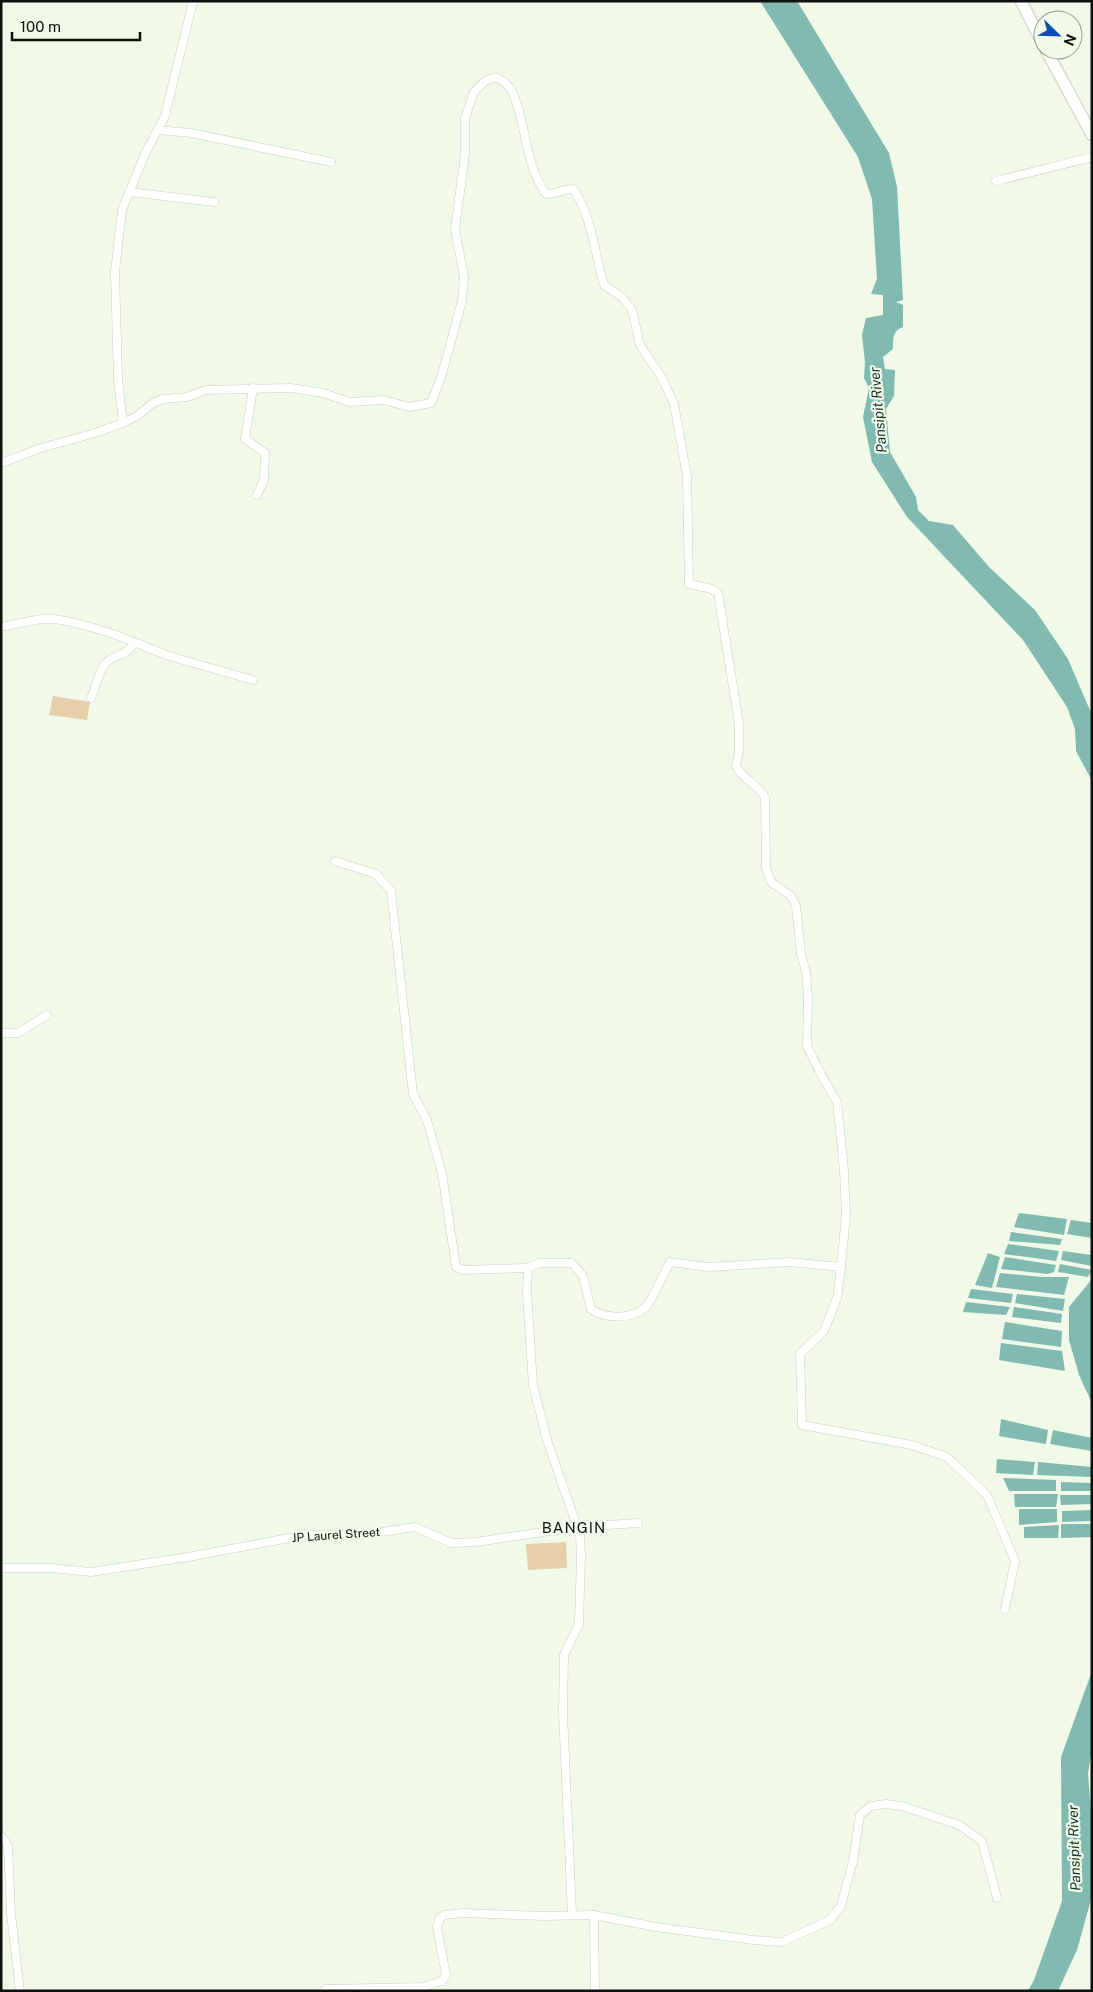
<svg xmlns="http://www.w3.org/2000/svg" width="1093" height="1992" viewBox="0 0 1093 1992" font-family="'Public Sans',sans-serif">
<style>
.green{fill:#e7cfa9}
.water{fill:#80bab0}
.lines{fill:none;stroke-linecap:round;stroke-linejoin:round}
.minor-casing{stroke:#c7d1c0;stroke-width:9}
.secondary-casing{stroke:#c7d1c0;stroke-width:13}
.minor{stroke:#fff;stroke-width:8}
.secondary{stroke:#fff;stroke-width:11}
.labels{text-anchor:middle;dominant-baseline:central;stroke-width:4.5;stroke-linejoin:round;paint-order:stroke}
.street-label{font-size:12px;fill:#0e120c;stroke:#f1fae9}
.water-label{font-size:14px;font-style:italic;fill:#13302c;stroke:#f1fae9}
.quarter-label{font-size:15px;letter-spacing:1px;fill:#0e120c;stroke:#f1fae9}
</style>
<rect width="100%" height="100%" fill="#f1fae9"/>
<g class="green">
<polygon points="53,696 90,702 87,720 49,715"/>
<polygon points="566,1542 567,1568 528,1570 526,1544"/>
</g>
<g class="water">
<path d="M760,1H797L889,153L897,187L903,300L896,302L903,305V327C892,331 893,339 893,349L883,357L885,369L895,370L894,396L886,409L890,452L916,497L918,510L929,521L953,525L989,567L1035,610L1068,659L1092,715V781L1076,751L1075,729L1067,707L1023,640L907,517L872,462L863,417L869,388L864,378L865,362L862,335L866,318L883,315V295L871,294L877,279L872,199L858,157Z"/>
<polygon points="1019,1213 1067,1219 1064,1235 1014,1227"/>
<polygon points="1071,1220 1092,1223 1092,1238 1067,1234"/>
<polygon points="1011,1232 1062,1239 1060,1245 1009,1241"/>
<polygon points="1008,1244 1059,1251 1056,1261 1004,1254"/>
<polygon points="1063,1251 1092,1255 1092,1266 1061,1260"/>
<polygon points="988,1253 1000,1257 992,1288 975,1285"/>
<polygon points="1005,1257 1056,1265 1054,1272 1048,1274 1001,1269"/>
<polygon points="1060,1264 1092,1270 1088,1277 1058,1272"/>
<polygon points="1000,1273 1043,1277 1069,1277 1064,1295 996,1287"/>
<polygon points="1092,1279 1092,1403 1079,1375 1069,1340 1069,1307"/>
<polygon points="971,1289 1013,1294 1011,1303 968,1298"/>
<polygon points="1017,1294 1065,1299 1063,1311 1015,1303"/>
<polygon points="966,1302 1010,1307 1006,1315 963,1312"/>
<polygon points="1014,1307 1062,1314 1061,1323 1012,1317"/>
<polygon points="1005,1322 1062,1331 1061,1347 1002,1339"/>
<polygon points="1001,1343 1062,1351 1065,1371 999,1360"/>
<polygon points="1001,1419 1048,1430 1046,1444 999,1436"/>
<polygon points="1053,1430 1092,1438 1092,1451 1050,1444"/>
<polygon points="997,1459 1035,1462 1033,1475 996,1473"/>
<polygon points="1038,1462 1092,1467 1092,1477 1037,1475"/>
<polygon points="1003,1478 1056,1480 1056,1491 1009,1491"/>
<polygon points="1061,1482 1092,1483 1092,1491 1061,1491"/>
<polygon points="1014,1494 1058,1494 1056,1507 1015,1507"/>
<polygon points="1060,1495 1092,1495 1092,1504 1061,1505"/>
<polygon points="1019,1509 1057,1509 1057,1522 1019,1525"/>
<polygon points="1092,1510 1092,1521 1062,1522 1062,1511"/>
<polygon points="1061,1524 1092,1524 1092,1537 1061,1538"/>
<polygon points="1059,1525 1058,1538 1024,1538 1024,1527"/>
<polygon points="1092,1671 1092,1749 1088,1773 1092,1826 1092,1896 1077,1950 1058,1991 1028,1991 1034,1980 1062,1901 1061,1757"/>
</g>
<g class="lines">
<defs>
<g id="minor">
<polyline points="158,130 191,133 331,162"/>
<polyline points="996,181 1092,157"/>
<polyline points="129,192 214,202"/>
<polyline points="253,388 245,439 265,453 264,480 257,495"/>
<polyline points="123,423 118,380 115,272 122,210 145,154 165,116 193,1"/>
<path d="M1,463L41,448L95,433L123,423L137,416L153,403L163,399L187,397L206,390L291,388L323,393L349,402L384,400L409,407L431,403L441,378L462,301L464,277L455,229L465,155V118L474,92L485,81L496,77C504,81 511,88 514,96C527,128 525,165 546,194C556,194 563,189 573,189C591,213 595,255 604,285L622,297L632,310L640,345L662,378L674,404L687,476L689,584L712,589L718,593L739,724V751L736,766C743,779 757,784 765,797L766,868L771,882L791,896L796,906L801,954L806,972L808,998L807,1046L822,1076L837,1102L844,1170L846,1215L841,1267L789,1262L709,1267L670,1262C665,1271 651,1302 646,1307C632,1320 605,1319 591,1309L583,1276L572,1263H539L528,1268L527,1293L533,1385L547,1440L580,1535L581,1557L579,1624L564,1655L563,1713L572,1914"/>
<path d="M1,627C15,625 29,620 44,619C62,617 117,634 134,642C128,657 114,653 105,664C98,673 96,688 91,698"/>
<polyline points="134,642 169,656 253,680"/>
<polyline points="335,861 376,874 391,891 413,1094 427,1120 442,1173 456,1267 463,1270 528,1268"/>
<polyline points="1,1033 18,1033 47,1015"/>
<polyline points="841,1267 837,1298 824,1331 800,1354 802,1425 912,1445 947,1457 987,1495 1015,1561 1005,1609"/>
<polyline points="1,1568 52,1568 91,1572 188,1557 305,1535 362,1535 415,1527 451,1543 476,1542 576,1527 638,1523"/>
<polyline points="1,1836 8,1846 11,1914 20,1991"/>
<polyline points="594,1915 595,1991"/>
<polyline points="323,1991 326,1989 423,1987 442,1981 446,1975 437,1927 439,1919 444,1915 463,1913 544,1916 594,1915 656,1927 753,1940 782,1942 830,1920 841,1906 853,1861 860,1815 871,1806 886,1804 902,1806 959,1825 982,1841 997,1898"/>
</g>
<g id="secondary">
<polyline points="1021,1 1043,44"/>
<polyline points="1046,50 1092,135"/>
</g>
</defs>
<use href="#minor" class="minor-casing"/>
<use href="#secondary" class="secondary-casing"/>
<use href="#minor" class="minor"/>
<use href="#secondary" class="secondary"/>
</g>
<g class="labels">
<g class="street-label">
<text transform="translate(336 1535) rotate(-4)">JP Laurel Street</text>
</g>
<g class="water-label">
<text transform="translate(878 410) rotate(-95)">Pansipit River</text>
<text transform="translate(1074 1848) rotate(-92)">Pansipit River</text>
</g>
<g class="quarter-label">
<text x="574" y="1527">BANGIN</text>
</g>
</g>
<rect width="1093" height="1992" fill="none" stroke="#0e120c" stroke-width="5"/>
<g transform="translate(1058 35) rotate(113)"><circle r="24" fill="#f1fae9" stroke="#969d91"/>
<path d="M0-4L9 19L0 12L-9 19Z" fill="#0b4cb7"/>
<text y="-8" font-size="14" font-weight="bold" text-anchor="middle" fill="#0e120c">N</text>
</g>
<path d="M12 32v8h128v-8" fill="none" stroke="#0e120c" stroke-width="2.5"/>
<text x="20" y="32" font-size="15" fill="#0e120c" stroke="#f1fae9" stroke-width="4" paint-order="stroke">100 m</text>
</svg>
